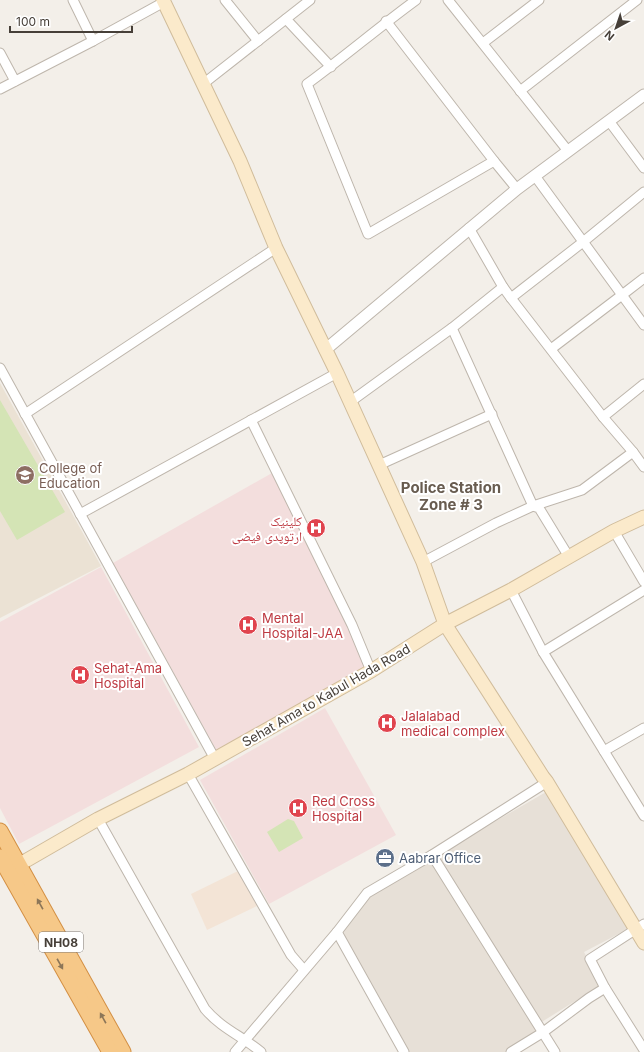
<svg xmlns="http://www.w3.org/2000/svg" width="644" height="1052" viewBox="0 0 644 1052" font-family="Inter,'Noto Naskh Arabic',sans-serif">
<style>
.residential{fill:#e7e0d7}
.commercial{fill:#f3e4d6}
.education{fill:#ebe2d4}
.medical{fill:#f3dedd}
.green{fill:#d4e4b5}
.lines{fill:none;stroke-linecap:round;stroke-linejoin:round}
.minor-casing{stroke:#beb6ac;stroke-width:11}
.tertiary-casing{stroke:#beb6ac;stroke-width:13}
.secondary-casing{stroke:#d0bc9b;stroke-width:15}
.trunk-casing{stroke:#d38f43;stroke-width:17}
.minor{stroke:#fff;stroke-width:9}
.tertiary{stroke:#fff;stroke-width:11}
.secondary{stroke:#fbeacb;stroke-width:13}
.trunk{stroke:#f6c888;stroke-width:15}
.oneway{fill:#8c7658}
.labels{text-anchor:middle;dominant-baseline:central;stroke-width:4;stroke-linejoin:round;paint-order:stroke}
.shield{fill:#fff;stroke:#7e7974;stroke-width:1}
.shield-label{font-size:12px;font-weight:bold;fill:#463f38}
.education-label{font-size:13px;fill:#785e54;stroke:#fff;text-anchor:start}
.health-label{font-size:13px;fill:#be3a42;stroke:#fff;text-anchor:start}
.street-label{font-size:13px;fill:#463f38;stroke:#fff}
.service-label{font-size:13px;fill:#4e5e75;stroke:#fff;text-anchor:start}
.quarter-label{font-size:15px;font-weight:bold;fill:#685c50;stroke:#fff}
</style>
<rect width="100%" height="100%" fill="#f3efe9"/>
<g class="residential">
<polygon points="546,792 628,929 584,952 601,985 540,1023 435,856"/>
<polygon points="431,858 538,1032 506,1052 409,1052 345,941 344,931 366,896"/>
</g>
<polygon class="commercial" points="240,870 257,906 207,930 191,894"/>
<polygon class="education" points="0,383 101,566 0,618"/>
<g class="medical">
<polygon points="272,473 371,671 218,753 113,563"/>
<polygon points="101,567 199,747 19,844 0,808 0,622"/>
<polygon points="325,708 396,835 269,904 200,780"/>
</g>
<g class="green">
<polygon points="0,400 65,512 17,540 0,511"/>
<polygon points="288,819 294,821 303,838 279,852 267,832"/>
</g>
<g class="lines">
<defs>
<g id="minor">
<polyline points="73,0 93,41"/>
<polyline points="225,0 258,41"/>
<path d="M416,0C379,27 344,57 307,84L368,234L494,161"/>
<polyline points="448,0 568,151"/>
<polyline points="286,19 331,67"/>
<polyline points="386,21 494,161 517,189"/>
<polyline points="483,43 539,0"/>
<polyline points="0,53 15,81"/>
<polyline points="203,84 310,0"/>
<polyline points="0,89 93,41 164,2"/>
<polyline points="520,91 637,0"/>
<polyline points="609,121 644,168"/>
<polyline points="535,176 644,325"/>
<polyline points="469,228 503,287 511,298 603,417 633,452 644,467"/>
<polyline points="511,298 583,242 644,192"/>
<polyline points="452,328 533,506 539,508 569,557"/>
<polyline points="551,349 622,295 644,278"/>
<polyline points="0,368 215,759"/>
<polyline points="350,402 452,328 503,287"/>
<polyline points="25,414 276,248"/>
<polyline points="603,417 644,384"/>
<polyline points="251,420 352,625 371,671"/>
<polyline points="379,465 492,414"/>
<polyline points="80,514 337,373"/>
<polyline points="614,531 644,582"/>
<polyline points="423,562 496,523 533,506 582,490 633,452"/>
<polyline points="511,590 543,652 644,816"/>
<polyline points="543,652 644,590"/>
<polyline points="604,751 644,728"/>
<polyline points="188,774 291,955 304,970"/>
<path d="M98,819L205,1009C222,1029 242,1036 261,1052"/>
<polyline points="432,855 555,1052"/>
<polyline points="644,924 590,959 605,988 644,1050"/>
<polyline points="337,932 404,1052"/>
<polyline points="235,1052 337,932 367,893 432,855 547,782"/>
<polyline points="511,1052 542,1033 589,998 605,988"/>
</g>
<polyline id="tertiary" points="325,350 517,189 644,95"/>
<g id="secondary">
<polyline points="163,0 240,161 276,248 337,373 423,562 445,624 543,777 547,782 644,943"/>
<polyline points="11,868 27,860 98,819 188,774 371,671 445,624 511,590 614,531 644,517"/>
</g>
<g id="trunk">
<polyline points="0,831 123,1052"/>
<polyline points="0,857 110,1052"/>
</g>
</defs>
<use href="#minor" class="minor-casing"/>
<use href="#tertiary" class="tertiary-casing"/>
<use href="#secondary" class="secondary-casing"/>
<use href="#trunk" class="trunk-casing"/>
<use href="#minor" class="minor"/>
<use href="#tertiary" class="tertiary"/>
<use href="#secondary" class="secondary"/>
<use href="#trunk" class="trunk"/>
</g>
<defs><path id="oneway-solid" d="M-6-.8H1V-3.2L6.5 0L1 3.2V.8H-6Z"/></defs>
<g class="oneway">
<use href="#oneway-solid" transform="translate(40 904) rotate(-119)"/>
<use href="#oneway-solid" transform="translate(60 964) rotate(61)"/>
<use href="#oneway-solid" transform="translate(103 1018) rotate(-119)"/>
</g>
<defs>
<symbol id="university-disc" viewBox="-11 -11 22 22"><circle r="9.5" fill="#8d6e63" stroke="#fff"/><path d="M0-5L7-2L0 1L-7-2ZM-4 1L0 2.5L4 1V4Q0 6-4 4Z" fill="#fff"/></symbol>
<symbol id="hospital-disc" viewBox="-11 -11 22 22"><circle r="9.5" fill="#e0444e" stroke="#fff"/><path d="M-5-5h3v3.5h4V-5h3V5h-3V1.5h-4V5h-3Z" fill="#fff"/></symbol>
<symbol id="office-disc" viewBox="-11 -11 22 22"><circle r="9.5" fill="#5c6f8a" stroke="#fff"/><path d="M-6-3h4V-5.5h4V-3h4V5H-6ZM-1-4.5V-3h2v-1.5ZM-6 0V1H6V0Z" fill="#fff"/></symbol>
</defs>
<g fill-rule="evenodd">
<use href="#university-disc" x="14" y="464" width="22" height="22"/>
<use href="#hospital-disc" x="305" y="517" width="22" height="22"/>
<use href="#hospital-disc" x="237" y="614" width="22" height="22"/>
<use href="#hospital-disc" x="69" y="664" width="22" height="22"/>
<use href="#hospital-disc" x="376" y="712" width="22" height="22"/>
<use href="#hospital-disc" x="287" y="797" width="22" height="22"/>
<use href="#office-disc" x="374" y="847" width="22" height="22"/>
</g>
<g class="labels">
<rect class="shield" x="39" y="932" width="44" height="20" rx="3"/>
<g class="shield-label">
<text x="61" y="942">NH08</text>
</g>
<g class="education-label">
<text x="39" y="468">College of<tspan x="39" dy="15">Education</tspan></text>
</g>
<g class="health-label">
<text x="302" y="521" text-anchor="end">کلینیک<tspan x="302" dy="15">ارتوپدی فیضی</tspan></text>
<text x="262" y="618">Mental<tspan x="262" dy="15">Hospital-JAA</tspan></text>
<text x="94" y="668">Sehat-Ama<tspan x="94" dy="15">Hospital</tspan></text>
<text x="401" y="716">Jalalabad<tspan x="401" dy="15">medical complex</tspan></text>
<text x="312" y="801">Red Cross<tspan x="312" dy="15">Hospital</tspan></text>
</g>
<g class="street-label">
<text transform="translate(326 695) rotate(-30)">Sehat Ama to Kabul Hada Road</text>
</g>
<g class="service-label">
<text x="399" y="858">Aabrar Office</text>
</g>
<g class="quarter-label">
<text x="451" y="487">Police Station<tspan x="451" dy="17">Zone # 3</tspan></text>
</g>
</g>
<g transform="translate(616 28) rotate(220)" stroke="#ffffff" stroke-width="3" paint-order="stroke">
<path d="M0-3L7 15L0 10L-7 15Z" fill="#463f38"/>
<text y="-6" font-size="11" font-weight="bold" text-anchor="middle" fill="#463f38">N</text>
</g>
<path d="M10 26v6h122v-6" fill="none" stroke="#463f38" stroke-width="2"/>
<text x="16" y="26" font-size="12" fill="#463f38" stroke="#ffffff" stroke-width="3" paint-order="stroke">100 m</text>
</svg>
